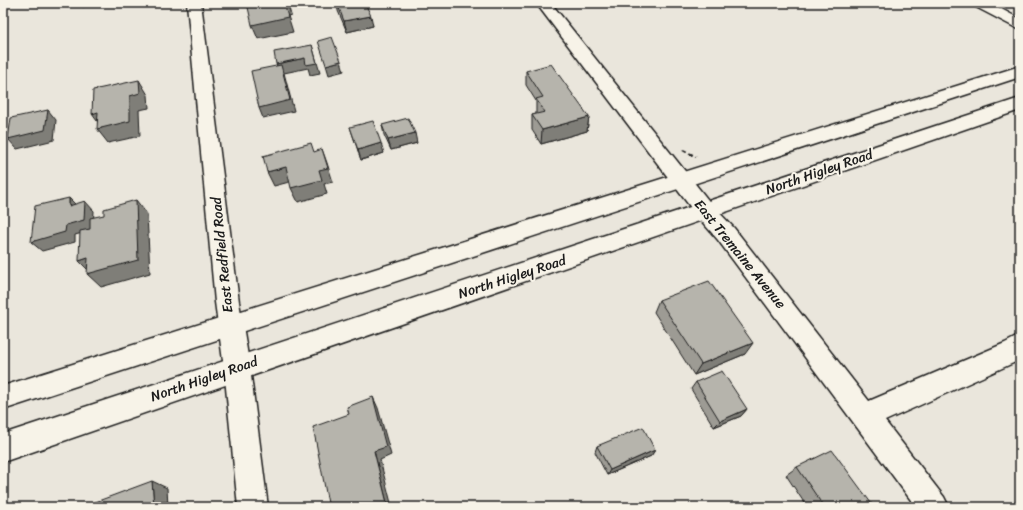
<svg xmlns="http://www.w3.org/2000/svg" width="1023" height="510" viewBox="0 0 1023 510" font-family="Sriracha,sans-serif">
<style>
.lines{fill:none;stroke-linecap:round;stroke-linejoin:round}
.minor-casing{stroke:#1c1c1c;stroke-width:3}
.major-casing{stroke:#1c1c1c;stroke-width:3}
.path{stroke:#1c1c1c;stroke-width:2.5;stroke-dasharray:4 3;stroke-linecap:butt}
.minor{fill:#f7f3e8;fill-rule:evenodd}
.major{fill:#f7f3e8;fill-rule:evenodd}
.wall{fill:#9d9b94;stroke:#1c1c1c}
.shaded-wall{fill:#7f7e78;stroke:#1c1c1c}
.building{fill:#b6b4ac;stroke:#1c1c1c}
.labels{text-anchor:middle;dominant-baseline:central;stroke-width:4;stroke-linejoin:round;paint-order:stroke}
.street-label{font-size:14px;fill:#1c1c1c;stroke:#f7f3e8}
</style>
<rect width="100%" height="100%" fill="#eae6dc"/>
<filter id="ink" filterUnits="userSpaceOnUse"><feTurbulence type="fractalNoise" baseFrequency=".025" numOctaves="2"/><feDisplacementMap in="SourceGraphic" scale="8" xChannelSelector="R" yChannelSelector="G"/><feConvolveMatrix kernelMatrix="1 2 1 2 8 2 1 2 1" color-interpolation-filters="sRGB"/></filter>
<g filter="url(#ink)">
<g class="lines">
<defs>
<g id="minor">
<polygon points="187,3 201,3 239,302 250,368 268,507 238,507 224,368 215,302"/>
<polygon points="536,3 551,3 712,205 734,228 869,401 1005,343 1020,335 1020,360 885,421 944,497 949,507 916,507 718,240 698,217"/>
<polygon points="972,3 990,3 1020,19 1020,30 974,6"/>
</g>
<g id="major">
<polygon points="1020,66 1020,77 3,410 3,386"/>
<polygon points="1020,98 1020,110 3,462 3,434"/>
</g>
</defs>
<use href="#minor" class="minor-casing"/>
<use href="#major" class="major-casing"/>
<polyline class="path" points="683,150 696,157"/>
<use href="#minor" class="minor"/>
<use href="#major" class="major"/>
</g>
<g class="wall">
<polygon points="337,3 365,3 373,26 347,32 338,11"/>
<polygon points="526,71 589,117 587,131 541,144 532,130 532,115 536,114 536,101 526,85"/>
<polygon points="382,125 417,143 391,150 384,135"/>
<polygon points="350,127 384,153 361,160"/>
<polygon points="659,300 745,354 694,375 654,312"/>
<polygon points="696,382 747,409 741,416 714,427 691,389"/>
<polygon points="597,446 655,450 651,456 607,475 595,452"/>
<polygon points="797,467 874,507 807,507 786,475"/>
</g>
<g class="shaded-wall">
<polygon points="80,3 94,3 83,7"/>
<polygon points="284,3 288,3 288,5 291,15 288,16 293,32 258,39 252,25"/>
<polygon points="371,16 373,26 347,32 344,21"/>
<polygon points="312,45 320,73 310,75 308,68 284,73 294,111 263,118 259,108 280,74 276,64 305,58"/>
<polygon points="341,61 344,71 329,75 326,65"/>
<polygon points="139,80 148,95 149,108 139,110 140,136 108,143 97,129 102,128 92,114 130,96"/>
<polygon points="48,110 56,120 54,140 17,149 8,139"/>
<polygon points="589,117 587,131 541,144 542,130"/>
<polygon points="415,133 417,143 391,150 388,140"/>
<polygon points="381,143 384,153 361,160 358,150"/>
<polygon points="322,149 327,163 333,182 324,184 327,194 298,202 291,188 319,170"/>
<polygon points="286,167 293,181 274,186 267,172"/>
<polygon points="69,198 78,207 69,206"/>
<polygon points="136,200 147,214 150,273 101,287 87,274 91,273 79,261 88,258"/>
<polygon points="85,201 94,211 93,230 75,235 75,242 42,251 31,242 66,225"/>
<polygon points="753,343 745,354 694,375 701,364"/>
<polygon points="373,397 378,408 391,455 380,460 392,507 388,507 374,451"/>
<polygon points="747,409 741,416 714,427 720,421"/>
<polygon points="655,450 651,456 607,475 610,470"/>
<polygon points="152,481 167,488 168,507 154,507"/>
</g>
<g class="building">
<polygon points="247,3 284,3 288,17 252,25"/>
<polygon points="337,3 365,3 371,16 344,21"/>
<polygon points="332,37 341,61 326,65 318,41"/>
<polygon points="312,45 317,63 306,65 305,58 276,64 274,52"/>
<polygon points="551,64 589,117 542,130 532,115 545,112 536,99 543,97 526,71"/>
<polygon points="281,65 290,100 259,108 251,71"/>
<polygon points="139,80 140,93 130,96 130,121 97,129 98,112 92,114 93,90"/>
<polygon points="48,110 45,130 8,139 11,118"/>
<polygon points="408,118 415,133 388,140 382,125"/>
<polygon points="373,121 381,143 358,150 350,127"/>
<polygon points="311,143 314,152 322,149 328,168 319,170 322,180 291,188 286,167 267,172 263,156"/>
<polygon points="69,198 69,206 85,201 84,220 66,225 65,232 31,242 35,206"/>
<polygon points="136,200 138,260 87,274 88,258 79,261 80,231 90,229 90,218 104,215 104,209"/>
<polygon points="709,281 753,343 701,364 659,300"/>
<polygon points="722,371 747,409 720,421 696,382"/>
<polygon points="373,397 386,447 374,451 388,507 318,507 328,503 313,427 349,414 347,407"/>
<polygon points="643,427 655,450 610,470 597,446"/>
<polygon points="832,450 874,507 824,507 797,467"/>
<polygon points="152,481 154,507 82,507"/>
</g>
</g>
<g class="labels">
<g class="street-label">
<text transform="translate(819 172) rotate(-19)">North Higley Road</text>
<text transform="translate(740 254) rotate(51)">East Tremaine Avenue</text>
<text transform="translate(222 255) rotate(-96)">East Redfield Road</text>
<text transform="translate(512 277) rotate(-18)">North Higley Road</text>
<text transform="translate(204 379) rotate(-19)">North Higley Road</text>
</g>
</g>
<rect width="1023" height="510" fill="none" stroke="#f7f3e8" stroke-width="16"/>
<rect x="8" y="8" width="1007" height="494" fill="none" stroke="#1c1c1c" stroke-width="1.5" filter="url(#ink)"/>
</svg>
